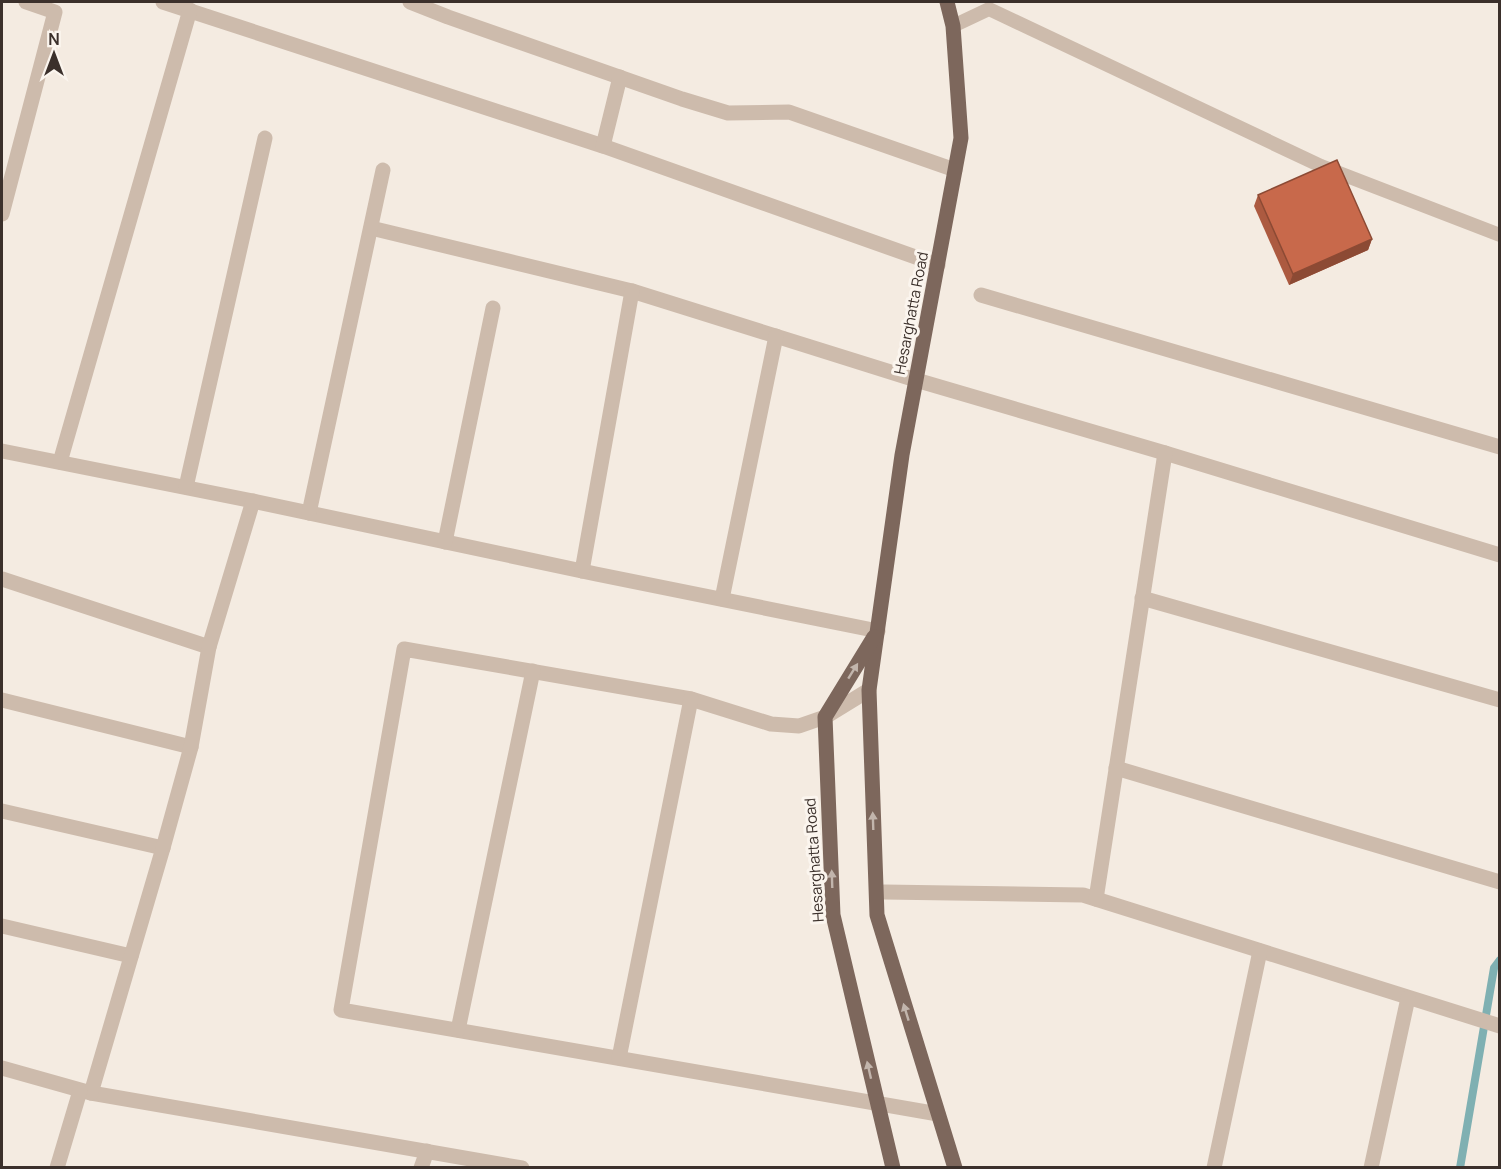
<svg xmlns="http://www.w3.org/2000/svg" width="1501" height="1169" viewBox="0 0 1501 1169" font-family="Manrope,sans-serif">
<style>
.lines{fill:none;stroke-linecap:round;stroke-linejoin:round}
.stream{stroke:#7fb0b2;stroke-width:8}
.service{stroke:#cdbbac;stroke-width:14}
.minor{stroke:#cdbbac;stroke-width:15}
.primary{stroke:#7d675c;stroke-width:15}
.wall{fill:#ac5a40}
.shaded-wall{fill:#8c4a34}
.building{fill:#c8694b;stroke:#8c4a34;stroke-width:1.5}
.oneway{fill:#c2b5ac}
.labels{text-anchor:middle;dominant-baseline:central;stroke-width:6;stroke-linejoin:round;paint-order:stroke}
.street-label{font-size:15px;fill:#3b302b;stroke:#fbf5ee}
</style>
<rect width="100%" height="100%" fill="#f4ebe1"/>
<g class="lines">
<polyline class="stream" points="1460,1168 1494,968 1500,960"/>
<polyline class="service" points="953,26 989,9 1321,166 1500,235"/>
<g class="minor">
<polyline points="163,2 603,146 938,265"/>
<polyline points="410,2 448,17 682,99 728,113 789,112 955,170"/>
<polyline points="603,146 620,77"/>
<polyline points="2,214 55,12 26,2"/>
<polyline points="371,228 632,291 916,380 1165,453 1500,555"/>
<polyline points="981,295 1500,447"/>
<polyline points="2,451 253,501 596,574 878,631"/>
<polyline points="60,462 190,10"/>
<polyline points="186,487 265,138"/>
<polyline points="309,513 383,170"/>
<polyline points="445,542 493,308"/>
<polyline points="582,571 632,291"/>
<polyline points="2,579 209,647"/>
<polyline points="1142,598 1500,700"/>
<polyline points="722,599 776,336"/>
<polyline points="869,690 825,717 799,726 771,724 691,699 404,649 341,1010 938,1114"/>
<polyline points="2,700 191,747"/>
<polyline points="1116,768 1500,882"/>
<polyline points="2,811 163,848"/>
<polyline points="884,892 1083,895 1500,1026"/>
<polyline points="1096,899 1165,453"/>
<polyline points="2,926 131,956"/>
<polyline points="458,1030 533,671"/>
<polyline points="619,1058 691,699"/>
<polyline points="2,1068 91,1093 522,1168"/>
<polyline points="91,1093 163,848 191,747 209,647 253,501"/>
<polyline points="57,1168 80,1091"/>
<polyline points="421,1168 427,1151"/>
<polyline points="1214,1168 1260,951"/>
<polyline points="1371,1168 1408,998"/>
</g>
<g class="primary">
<polyline points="947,2 953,26 961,138 902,455 869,690 877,915 955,1168"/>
<polyline points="874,637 825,717 833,915 893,1168"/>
</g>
</g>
<polygon class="wall" points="1258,195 1372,239 1368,250 1289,285 1254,206"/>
<polygon class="shaded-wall" points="1372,239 1368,250 1289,285 1293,274"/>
<polygon class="building" points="1337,160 1372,239 1293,274 1258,195"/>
<defs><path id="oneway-solid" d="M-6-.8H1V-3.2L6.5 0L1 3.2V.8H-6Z" transform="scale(1.5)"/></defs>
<g class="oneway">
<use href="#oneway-solid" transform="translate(853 671) rotate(-58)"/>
<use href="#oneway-solid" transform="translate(873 821) rotate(-92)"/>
<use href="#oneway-solid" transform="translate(832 879) rotate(-92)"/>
<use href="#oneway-solid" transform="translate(906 1012) rotate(-107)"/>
<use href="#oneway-solid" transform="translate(869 1070) rotate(-103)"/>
</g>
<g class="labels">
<g class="street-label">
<text transform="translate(911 313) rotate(-79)">Hesarghatta Road</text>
<text transform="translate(814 860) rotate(-94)">Hesarghatta Road</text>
</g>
</g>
<rect width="1501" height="1169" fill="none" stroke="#3b302b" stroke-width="6"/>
<g transform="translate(54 54)" stroke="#fbf5ee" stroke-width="4.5" paint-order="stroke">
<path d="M0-4.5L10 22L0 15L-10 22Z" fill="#3b302b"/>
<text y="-9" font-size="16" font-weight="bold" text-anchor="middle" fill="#3b302b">N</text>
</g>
</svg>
